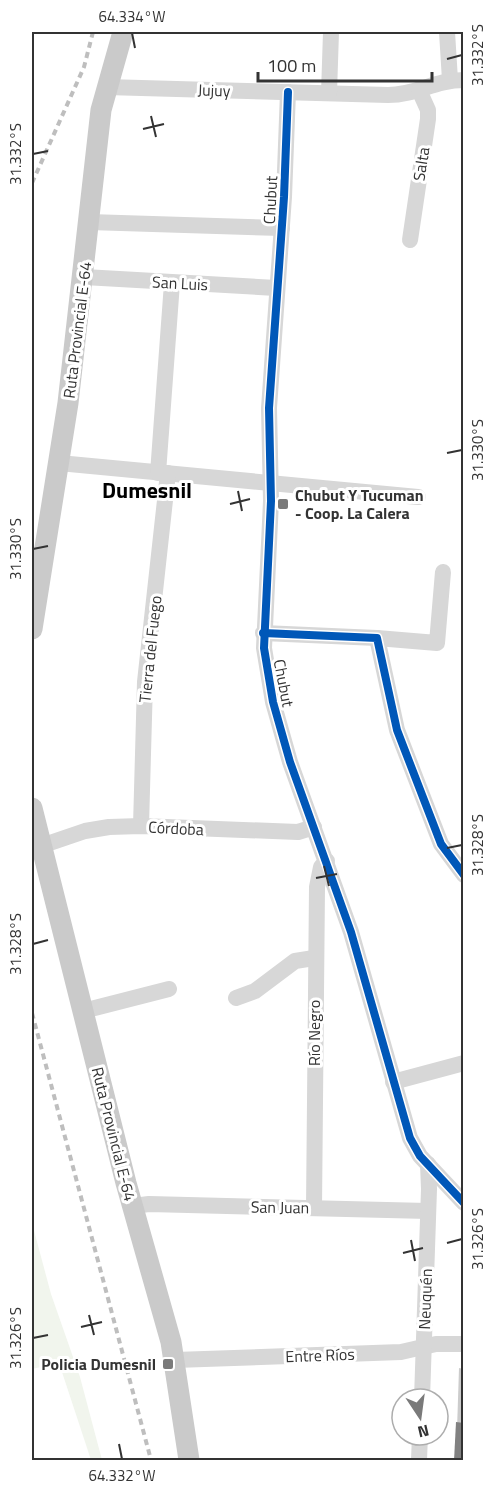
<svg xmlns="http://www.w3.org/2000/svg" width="495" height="1492" viewBox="0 0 495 1492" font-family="'Titillium Web',sans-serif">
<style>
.green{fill:#f1f5ed}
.shadow{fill:#0003}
.building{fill:#818181}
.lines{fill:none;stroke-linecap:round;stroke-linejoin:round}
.minor{stroke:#d7d7d7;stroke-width:16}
.major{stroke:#cacaca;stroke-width:21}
.rail{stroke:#bebebe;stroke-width:4;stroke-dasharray:6 4.5;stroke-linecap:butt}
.cycleway-casing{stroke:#fff;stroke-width:11}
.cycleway{stroke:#0057b8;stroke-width:8}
.ticks{fill:none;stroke:#333;stroke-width:2}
.poi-dot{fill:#7a7a7a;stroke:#fff;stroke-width:2}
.labels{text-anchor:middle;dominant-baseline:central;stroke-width:6;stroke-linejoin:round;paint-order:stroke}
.street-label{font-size:16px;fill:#333;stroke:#fff}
.poi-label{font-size:16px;font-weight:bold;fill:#333;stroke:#fff;text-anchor:start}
.district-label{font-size:22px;font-weight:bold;fill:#000;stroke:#fff}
.neatline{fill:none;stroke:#333;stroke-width:2}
.ticks-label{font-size:15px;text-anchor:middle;fill:#333}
</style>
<rect width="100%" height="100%" fill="#fff"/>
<polygon class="green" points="32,1223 51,1294 80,1377 102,1460 91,1460 59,1363 32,1369"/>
<polygon class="shadow" points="459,1368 464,1369 464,1460 456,1460"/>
<polygon class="building" points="456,1422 464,1423 464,1461 454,1461"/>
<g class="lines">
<g class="minor">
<polyline points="447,32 450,80"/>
<path d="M106,87L388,95C417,95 434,80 464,80"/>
<polyline points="288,92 284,197 269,408 271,501 264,648 273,702 290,762 351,932 410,1138 420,1156 464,1203"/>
<polyline points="329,93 331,32"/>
<polyline points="89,222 282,228"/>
<polyline points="410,240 428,119 428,110 419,90"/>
<polyline points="84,277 276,288"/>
<polyline points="59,463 418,497"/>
<polyline points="158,473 172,283"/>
<polyline points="263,633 377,638 397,730 441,844 464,875"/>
<polyline points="377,638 437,643 443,572"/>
<polyline points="141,826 145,682 168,473"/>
<polyline points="41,846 85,831 109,827 141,826 298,832 314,827"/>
<polyline points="236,998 255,991 295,961 314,958"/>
<polyline points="83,1011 169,989"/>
<polyline points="393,1082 464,1063"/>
<polyline points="133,1206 149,1204 428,1211"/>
<polyline points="314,1208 317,887 321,867 327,861"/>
<polyline points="175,1360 401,1352 436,1344 464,1344"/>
<polyline points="422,1399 429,1189 428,1164"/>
<polyline points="419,1460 420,1435"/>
</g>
<g class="major">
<polyline points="32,629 68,403 101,110 123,32"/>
<polyline points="32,808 126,1183 171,1342 189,1460"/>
</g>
<g class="rail">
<polyline points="32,183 84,67 93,32"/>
<polyline points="32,1013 151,1460"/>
</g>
<defs>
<g id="cycleway">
<polyline points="288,92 284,197 269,408 271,501 264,648 273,702 290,762 351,932 410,1138 420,1156 464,1203"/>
<polyline points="263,633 377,638 397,730 441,844 464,875"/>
</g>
</defs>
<use href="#cycleway" class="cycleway-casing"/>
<use href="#cycleway" class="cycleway"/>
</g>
<path class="ticks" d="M132,33L135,48M447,59L462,55M151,116L156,137M143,129L164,124M33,154L48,151M447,453L462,450M238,491L242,511M230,504L250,499M33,549L48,546M447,848L462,845M324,866L329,886M316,878L337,874M33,944L48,940M411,1240L415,1261M447,1243L462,1239M403,1253L423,1248M89,1315L94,1335M81,1327L102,1322M33,1338L48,1335M119,1444L122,1459"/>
<g class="poi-dot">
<rect x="277" y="498" width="12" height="12" rx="3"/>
<rect x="162" y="1358" width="12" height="12" rx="3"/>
</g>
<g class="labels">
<g class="street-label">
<text transform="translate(214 90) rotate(2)">Jujuy</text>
<text transform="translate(421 164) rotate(-81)">Salta</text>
<text transform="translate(270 200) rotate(-87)">Chubut</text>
<text transform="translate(180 283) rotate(3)">San Luis</text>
<text transform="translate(77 330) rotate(-83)">Ruta Provincial E-64</text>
<text transform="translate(150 649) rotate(-84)">Tierra del Fuego</text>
<text transform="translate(284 683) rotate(79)">Chubut</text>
<text transform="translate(176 828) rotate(3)">Córdoba</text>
<text transform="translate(314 1033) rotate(-90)">Río Negro</text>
<text transform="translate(114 1134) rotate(76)">Ruta Provincial E-64</text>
<text transform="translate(280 1207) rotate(1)">San Juan</text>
<text transform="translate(425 1299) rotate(-88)">Neuquén</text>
<text transform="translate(320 1355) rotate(-2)">Entre Ríos</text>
</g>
<g class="poi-label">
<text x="295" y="495">Chubut Y Tucuman<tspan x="295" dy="18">- Coop. La Calera</tspan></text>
<text x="156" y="1364" text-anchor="end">Policia Dumesnil</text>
</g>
<g class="district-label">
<text x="147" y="490">Dumesnil</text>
</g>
</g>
<rect width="495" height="1492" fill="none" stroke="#ffffff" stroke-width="66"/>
<g transform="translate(420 1417) rotate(167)"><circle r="28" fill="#ffffff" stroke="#adadad" stroke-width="1.5"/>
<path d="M0-4.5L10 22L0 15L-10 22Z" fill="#7a7a7a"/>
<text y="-9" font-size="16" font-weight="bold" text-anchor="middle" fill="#333333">N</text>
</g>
<path d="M258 72v9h174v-9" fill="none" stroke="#333333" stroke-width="3"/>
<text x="267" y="72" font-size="18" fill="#333333" stroke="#ffffff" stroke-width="4.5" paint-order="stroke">100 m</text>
<rect x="33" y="33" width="429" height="1426" class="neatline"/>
<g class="ticks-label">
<text x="132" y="22">64.334°W</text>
<text transform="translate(478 55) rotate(-90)" y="5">31.332°S</text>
<text transform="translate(16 154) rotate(-90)" y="5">31.332°S</text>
<text transform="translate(478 450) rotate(-90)" y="5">31.330°S</text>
<text transform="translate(16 549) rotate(-90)" y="5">31.330°S</text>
<text transform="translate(478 845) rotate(-90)" y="5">31.328°S</text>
<text transform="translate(16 944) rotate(-90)" y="5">31.328°S</text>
<text transform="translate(478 1239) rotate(-90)" y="5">31.326°S</text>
<text transform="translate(16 1338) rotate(-90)" y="5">31.326°S</text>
<text x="122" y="1481">64.332°W</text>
</g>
</svg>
